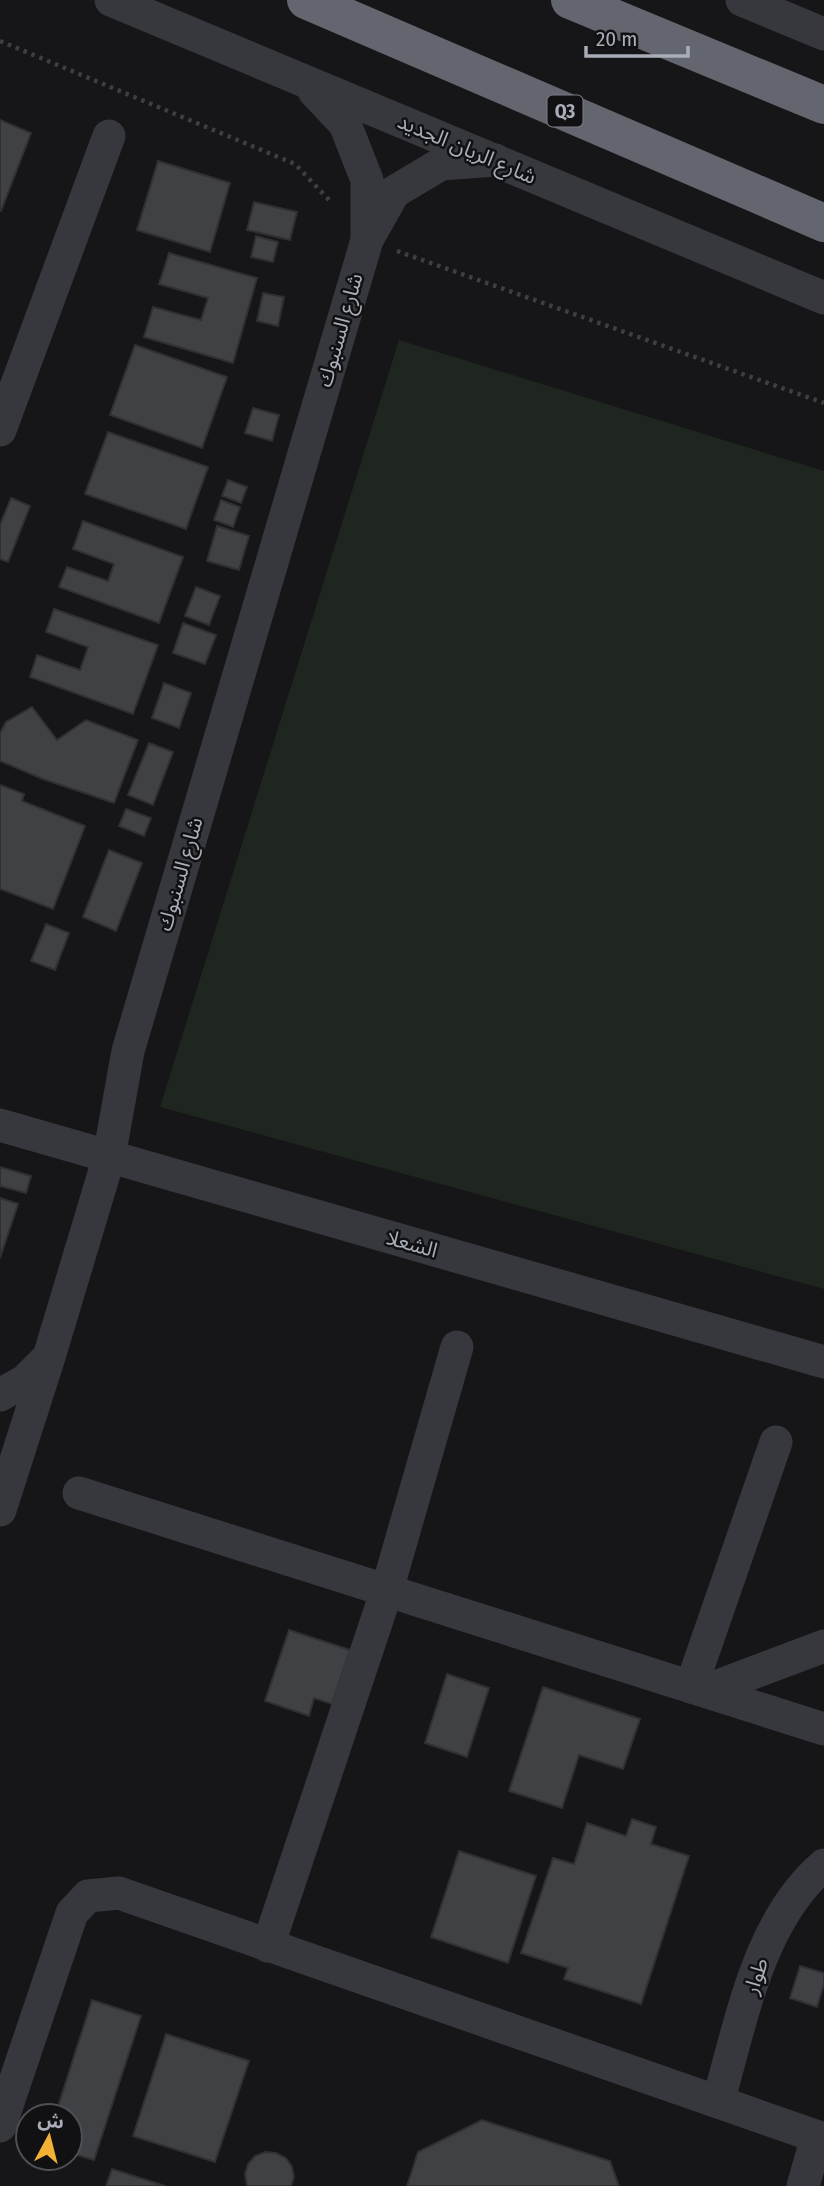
<svg xmlns="http://www.w3.org/2000/svg" width="824" height="2186" viewBox="0 0 824 2186" font-family="'Fira Sans Condensed','Noto Sans Arabic',sans-serif">
<style>
.green{fill:#1e261f}
.building{fill:#404145;stroke:#303034;stroke-width:2}
.lines{fill:none;stroke-linecap:round;stroke-linejoin:round}
.path{stroke:#3d3f44;stroke-width:4.5;stroke-dasharray:3.5 5;stroke-linecap:butt}
.minor{stroke:#37383d;stroke-width:33}
.highway{stroke:#63666e;stroke-width:38}
.labels{text-anchor:middle;dominant-baseline:central;stroke-width:5;stroke-linejoin:round;paint-order:stroke}
.shield{fill:#111113;stroke:#7b7e86;stroke-width:2}
.shield-label{font-size:19px;font-weight:bold;fill:#a8adb8}
.street-label{font-size:21px;fill:#a8adb8;stroke:#111113}
</style>
<rect width="100%" height="100%" fill="#161618"/>
<polygon class="green" points="399,340 824,471 824,1289 160,1107"/>
<g class="building">
<polygon points="0,120 31,133 1,211 0,210"/>
<polygon points="158,161 230,183 210,252 137,230"/>
<polygon points="254,202 297,212 290,240 247,230"/>
<polygon points="256,236 278,242 273,262 251,257"/>
<polygon points="169,253 257,278 233,363 144,337 153,307 201,320 208,298 159,284"/>
<polygon points="263,293 284,297 278,326 257,321"/>
<polygon points="135,345 227,377 202,448 110,415"/>
<polygon points="253,408 279,415 272,441 245,433"/>
<polygon points="108,432 208,467 186,529 85,494"/>
<polygon points="228,480 247,487 241,503 222,496"/>
<polygon points="11,498 30,506 8,562 0,559 0,525"/>
<polygon points="221,500 240,507 233,527 214,520"/>
<polygon points="83,521 183,557 159,623 59,587 67,567 108,581 114,564 73,549"/>
<polygon points="217,526 249,536 239,570 207,561"/>
<polygon points="196,587 220,596 209,625 185,616"/>
<polygon points="54,609 158,645 133,714 30,677 37,655 80,670 88,647 46,632"/>
<polygon points="183,623 216,635 205,664 173,653"/>
<polygon points="164,683 191,693 179,728 152,718"/>
<polygon points="32,707 57,740 86,720 138,740 114,803 43,779 0,761 0,733 6,722"/>
<polygon points="149,743 173,752 153,805 128,795"/>
<polygon points="0,785 24,794 22,801 85,826 53,909 0,889"/>
<polygon points="126,809 151,818 144,836 119,826"/>
<polygon points="109,850 142,863 116,931 83,917"/>
<polygon points="46,924 69,933 55,970 31,961"/>
<polygon points="0,1167 31,1176 26,1193 0,1186"/>
<polygon points="0,1198 18,1204 0,1258"/>
<polygon points="289,1630 350,1650 332,1704 314,1698 309,1716 265,1701"/>
<polygon points="447,1674 489,1688 467,1757 425,1743"/>
<polygon points="543,1687 640,1719 623,1769 579,1755 562,1808 509,1791"/>
<polygon points="632,1819 656,1827 651,1844 689,1856 641,2004 564,1979 568,1968 521,1953 553,1858 574,1864 587,1823 626,1836"/>
<polygon points="459,1851 536,1876 508,1963 431,1937"/>
<polygon points="800,1966 824,1973 824,1984 817,2007 790,1998"/>
<polygon points="92,2000 141,2016 94,2160 70,2153 70,2116 55,2116"/>
<polygon points="166,2034 249,2061 215,2162 133,2136"/>
<polygon points="482,2120 610,2161 619,2186 407,2186 418,2152"/>
<polygon points="265,2152 276,2153 286,2158 292,2167 294,2177 291,2186 247,2186 245,2174 248,2164 255,2156"/>
<polygon points="112,2169 165,2186 106,2186"/>
</g>
<g class="lines">
<g class="path">
<polyline points="0,41 295,164 332,203"/>
<polyline points="397,251 824,403"/>
</g>
<g class="minor">
<polyline points="111,0 824,298"/>
<polyline points="742,0 824,34"/>
<polyline points="314,91 345,124 367,180 367,237"/>
<polyline points="0,430 109,136"/>
<polyline points="0,1125 824,1362"/>
<polyline points="0,1395 25,1381 48,1358"/>
<polyline points="79,1493 824,1729"/>
<polyline points="0,1510 49,1357 109,1157 128,1051 367,240 394,192 441,164 495,160"/>
<polyline points="691,1687 776,1442"/>
<polyline points="705,1691 824,1646"/>
<polyline points="268,1946 387,1590 457,1347"/>
<path d="M718,2102C741,2023 758,1921 824,1865"/>
<polyline points="0,2126 72,1913 88,1896 119,1893 824,2139"/>
<polyline points="803,2186 817,2137"/>
</g>
<g class="highway">
<polyline points="306,0 824,223"/>
<polyline points="570,0 824,105"/>
</g>
</g>
<g class="labels">
<rect class="shield" x="547.5" y="95.5" width="35" height="31" rx="5"/>
<g class="shield-label">
<text x="565" y="111">Q3</text>
</g>
<g class="street-label">
<text transform="translate(467 149) rotate(23)">شارع الريان الجديد</text>
<text transform="translate(340 330) rotate(-74)">شارع السنبوك</text>
<text transform="translate(180 874) rotate(-74)">شارع السنبوك</text>
<text transform="translate(412 1244) rotate(16)">الشعلا</text>
<text transform="translate(756 1976) rotate(-72)">طوار</text>
</g>
</g>
<g transform="translate(49 2137) rotate(7)"><circle r="33" fill="#111113" stroke="#4d4f55" stroke-width="2"/>
<path d="M0-5L12 26L0 18L-12 26Z" fill="#f2b134"/>
<text y="-10" font-size="19" font-weight="bold" text-anchor="middle" fill="#a8adb8">ش</text>
</g>
<path d="M586 46v10h102v-10" fill="none" stroke="#a8adb8" stroke-width="3.5"/>
<text x="596" y="46" font-size="21" fill="#a8adb8" stroke="#111113" stroke-width="5" paint-order="stroke">20 m</text>
</svg>
